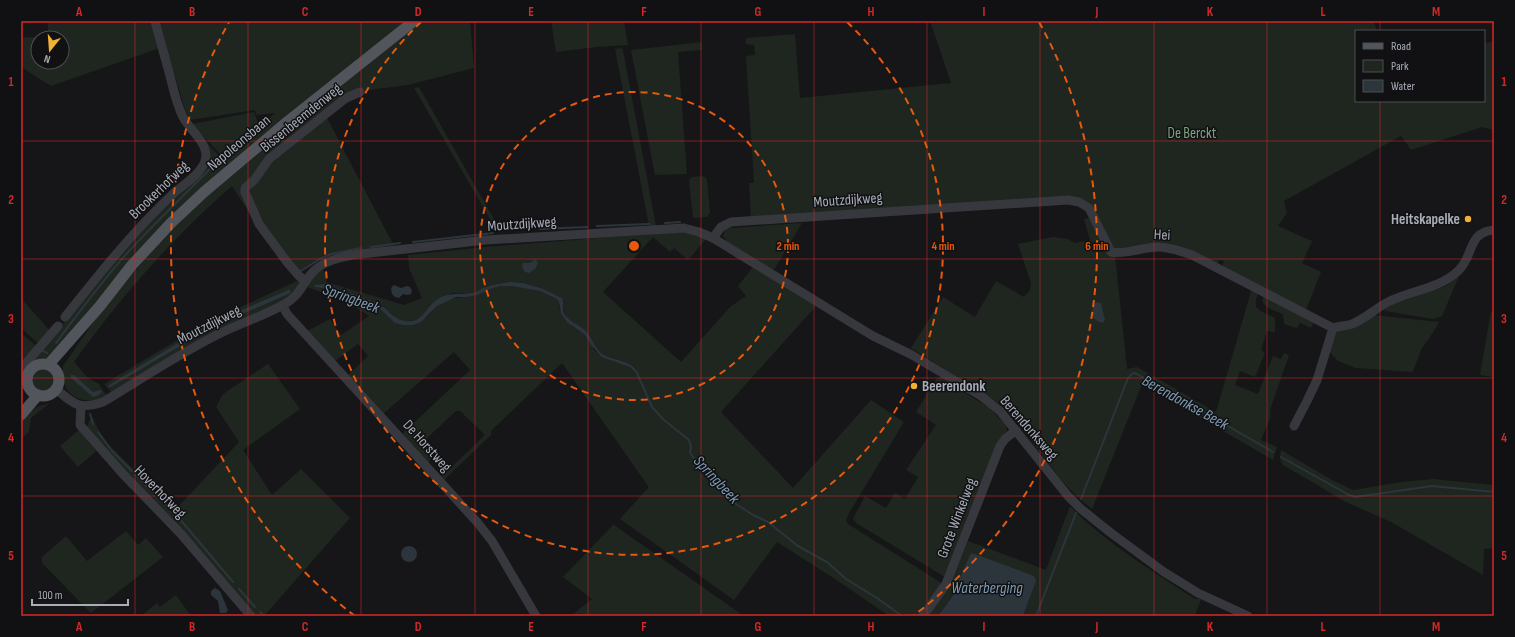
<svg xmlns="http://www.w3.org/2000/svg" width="1515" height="637" viewBox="0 0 1515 637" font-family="'Sofia Sans Condensed',sans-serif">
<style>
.green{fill:#1e261f;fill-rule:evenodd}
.water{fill:#2c353c}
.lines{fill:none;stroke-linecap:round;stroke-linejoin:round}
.stream{stroke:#2c353c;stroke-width:2}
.minor{stroke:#37383d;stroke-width:9}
.major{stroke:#53555c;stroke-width:11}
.grid{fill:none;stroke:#d62828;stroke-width:1;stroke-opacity:0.55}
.ring{fill:none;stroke:#e8590c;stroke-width:2;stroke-dasharray:7 5}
.poi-dot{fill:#f2b134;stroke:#111113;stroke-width:1.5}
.labels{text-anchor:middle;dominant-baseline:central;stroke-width:3;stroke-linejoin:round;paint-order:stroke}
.street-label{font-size:15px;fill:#a8adb8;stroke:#111113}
.park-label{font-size:15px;fill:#7fa381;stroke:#111113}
.poi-label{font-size:15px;font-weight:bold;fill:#a8adb8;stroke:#111113;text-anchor:end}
.water-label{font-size:16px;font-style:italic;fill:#7f9bb3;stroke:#111113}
.centre{fill:#e8590c;stroke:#111113;stroke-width:2}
.ring-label{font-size:12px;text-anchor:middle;font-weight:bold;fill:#e8590c;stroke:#111113;stroke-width:3;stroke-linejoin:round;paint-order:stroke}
.neatline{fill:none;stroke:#d62828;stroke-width:1.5}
.grid-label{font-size:13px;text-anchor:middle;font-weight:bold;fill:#d62828}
</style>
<rect width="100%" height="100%" fill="#161618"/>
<g class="green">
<polygon points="48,21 153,21 160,48 51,86 21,67 21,33 22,37 40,38 38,38 38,62 62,62 62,38 40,38 48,31"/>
<polygon points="158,21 409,21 229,167 51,358 36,362 24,369 36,357 95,283 138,233 202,172 202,137 222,159 275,113 256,115 255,110 190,120 185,109"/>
<path d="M422,21H470L474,68L408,85L353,92L247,184L240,186L257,225L232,186C172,238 120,298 74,362L88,378L99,384L106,395V397C81,407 59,395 63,366L101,311L158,244L190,212L235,171Z"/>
<polygon points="551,21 624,21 628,45 597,47 556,52"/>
<polygon points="930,21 1374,21 1377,31 1356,31 1356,101 1484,101 1484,44 1494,41 1494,130 1482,127 1411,150 1401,136 1284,201 1287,213 1278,226 1312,241 1302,263 1321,272 1306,310 1222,267 1224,261 1219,260 1217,264 1190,251 1116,251 1091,209 1074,203 751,219 749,183 754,183 746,56 755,55 754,45 746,44 746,38 795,34 800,98 951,83"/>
<polygon points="702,42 702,50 678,52 687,174 655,175 631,50"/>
<polygon points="621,48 623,50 656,226 649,226 615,49"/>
<polygon points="419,87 499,228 497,231 414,88"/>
<polygon points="254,112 259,125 221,155 192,124"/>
<polygon points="326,116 394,246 346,252 323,258 300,272 260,224 247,192 270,160"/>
<polygon points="703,176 707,179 710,213 707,217 693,218 689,180 692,177"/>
<path d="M1090,218L1115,255L1127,369L1137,367L1146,372L1216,412L1252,288L1259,292L1256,299V307C1261,313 1269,314 1275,318V332L1267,331L1261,350L1265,353L1255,377L1240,371L1235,385L1258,394L1273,356L1281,359L1284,353L1289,355L1270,410L1271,416L1261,440L1277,447L1273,460L1142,384L1092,509L1082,501L1061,480L1028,436L1002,405L911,348L943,297L975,317L996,281L1024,297L1030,290L1031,283L1018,244L1053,237L1068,239L1075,243L1090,240L1084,219Z"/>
<polygon points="802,223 774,270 728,243 723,236 725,229 730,228"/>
<path d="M674,232L689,233L707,238L688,260L674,248L670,252L653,237L603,292L681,362L730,307L746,296L738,286L753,267L816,306L721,412L793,488L871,400L904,422L849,513L846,520L848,524L940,582L941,585L921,616H889L838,581L777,542L734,600L620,519L648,488V486L562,363L491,431V435L443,481L440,478L485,435L460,411H456L424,441L423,446L429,453L431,458L428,464L401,435L470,370L454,352L383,414L347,376L368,356L358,344L335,361L307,331L330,319L341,335L369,316L346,301L307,287L313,277L323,269L327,278L326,282L404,305L422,298L409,268L408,255L485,247ZM510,282L523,283L541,288L551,294L559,296L563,303C562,311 568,321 576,325C580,328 583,328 587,332C593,339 594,349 603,354C613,361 637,359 638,375L630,367L595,351L585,335L573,327L559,307V302L557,299L540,291L521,287L512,286H501L490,289L478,295L449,299L437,306L427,317L403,325L374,305L353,299L328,289L315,287L325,284L378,303C389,308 392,320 406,321C420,322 424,311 434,305C439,301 446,295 452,293C459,292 467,295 474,293C488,288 494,283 510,282Z"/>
<polygon points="1459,276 1442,316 1433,319 1385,311 1385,309 1390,305 1446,286"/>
<path d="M299,280L301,284L291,297L112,393L104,384L206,323ZM290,289L291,293L211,328L111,387H108L209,324Z"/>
<path d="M1265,295L1314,321L1311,328L1300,323L1297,328L1284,324L1283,315C1275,309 1265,310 1262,300Z"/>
<polygon points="21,298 50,331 32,353 23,360 21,358 21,333 35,345 38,343 21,328"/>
<polygon points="1491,311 1494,312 1494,377 1480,375"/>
<polygon points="1374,315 1439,322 1432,334 1422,348 1413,371 1411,372 1356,368 1338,361 1330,352 1336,332"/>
<path d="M268,364L300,409L243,450L272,495L301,469L350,518L265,615L266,616H256L87,429L89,421L93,417C96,427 102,436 108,444L175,510L239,442L216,407L223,394Z"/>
<circle cx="43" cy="380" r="11"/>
<polygon points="941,377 989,408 1006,425 1007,431 1003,437 945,577 856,523 853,519 865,496 886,508 895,493 905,499 918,477 906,470 936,425 916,412 937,378"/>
<polygon points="50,403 31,418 29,432 21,439 21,419 37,407"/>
<polygon points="79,430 96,451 78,467 60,446"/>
<path d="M1281,450L1332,480L1353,490L1401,482L1433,479L1494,485V548L1484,549L1483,575L1393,523L1346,502L1283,465C1279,460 1280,456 1281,450Z"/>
<path d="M1070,506C1104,542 1154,572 1195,599H1201L1195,616H1023L1035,584L957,587L952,597L938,616H928L951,583L968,541L1046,570Z"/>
<polygon points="613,525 614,525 744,616 571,616 592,599 563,577"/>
<polygon points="126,531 138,545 146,538 163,557 91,613 42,563 42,557 66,536 87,561"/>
<polygon points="176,595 191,616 141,616 157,603 160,607"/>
</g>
<g class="water">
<polygon points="535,259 538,262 536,268 529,273 525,272 522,267 523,263 530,263"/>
<path d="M510,282L523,283L541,288L562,298C564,303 562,308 564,313C570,323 578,324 585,330C592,337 594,347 601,353C612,362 635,358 639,376L630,367L602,357L591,345L585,335L567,322L561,313L559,302L557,299L540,291L512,286H501L490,289L478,295L467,297H456L437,306L421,322L413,325H403L395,323L379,308L374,305L353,299L328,289L315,287L314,285L325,284L378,303C388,308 392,319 405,321C421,323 424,311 434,302C447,291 458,295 472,293C476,293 479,290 483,288C492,285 500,283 510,282Z"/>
<polygon points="394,285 401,288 407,286 410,287 412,291 411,294 407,295 403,294 399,298 395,297 392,294 391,288"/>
<polygon points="290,289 291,293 211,328 111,387 108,387 109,385 209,324"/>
<path d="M1097,302L1101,303L1105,320L1103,323C1092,320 1090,315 1094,304Z"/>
<polygon points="71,375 74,375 93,392 100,390 102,392 97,396 93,397 71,378"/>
<circle cx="409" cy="554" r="8"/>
<polygon points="972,553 1034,576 1036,580 1035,584 1023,616 938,616 952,597 970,555"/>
<polygon points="215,588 220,591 228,610 226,613 220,613 218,601 211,595 211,591"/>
</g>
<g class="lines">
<g class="stream">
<polyline points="665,223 680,222"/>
<polyline points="597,226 649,224"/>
<polyline points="540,229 587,227"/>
<polyline points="413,242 493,233"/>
<polyline points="371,247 400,243"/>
<polyline points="301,271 320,259 331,254 361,248"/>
<path d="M56,343C79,312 103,280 129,251C156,222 185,194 213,166"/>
<polyline points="43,351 47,353"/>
<polyline points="637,373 652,407 664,420 689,440 691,447 690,453 713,482 736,504 753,515 768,522 798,546 827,562 846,579 877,598 902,616"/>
<polyline points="90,414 93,424"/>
<polyline points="98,432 112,451 169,508"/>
<polyline points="1281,457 1349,495 1355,497 1432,486 1494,492"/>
<polyline points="1081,499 1128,378 1133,373 1137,374 1273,452"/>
<polyline points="178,517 233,582"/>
<polyline points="239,589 255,607"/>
<polyline points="260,612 264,616"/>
<polyline points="1036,616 1076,513"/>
</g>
<g class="minor">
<path d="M713,238L721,227L731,222L1068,200L1079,202L1089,208L1111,252C1126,255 1142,247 1158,247C1170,247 1180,251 1192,255L1333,328C1339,326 1346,326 1352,324C1365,319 1376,308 1388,302C1412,290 1439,289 1458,271C1474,257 1467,232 1494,230"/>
<polyline points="306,281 299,276 287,262 259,224 245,192 245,188 255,179 269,159 346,98 360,92"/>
<polyline points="283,306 287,314 477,522 492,541 536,616"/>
<path d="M65,317C100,273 134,230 175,192C186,183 205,171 206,156C206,141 189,129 183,117C177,105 174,92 171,80C166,60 160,41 155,21"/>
<polyline points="21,369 58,326"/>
<polyline points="21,377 26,378"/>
<path d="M56,389C75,405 79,410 103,402C143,378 183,351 225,331C244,322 265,315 283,305C299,297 301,286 311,274C321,262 337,258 352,255L486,240L684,228L699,232L713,238L873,336L912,355L981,396L1000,411L1068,496L1081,509L1111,533L1164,572L1198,593L1248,616"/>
<polyline points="81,406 80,425 123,474 181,534 251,616"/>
<polyline points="1294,426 1307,401 1317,380 1333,328"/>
<polyline points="923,616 946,584 1000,446 1005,439 1016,430"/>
</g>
<g class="major">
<circle cx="43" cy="380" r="16"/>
<polyline points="49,364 100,306 132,265 171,223 204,192 287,122 414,21"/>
<polyline points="21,415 38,395"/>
</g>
</g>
<path class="grid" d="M135,21V616M248,21V616M361,21V616M475,21V616M588,21V616M701,21V616M814,21V616M927,21V616M1040,21V616M1154,21V616M1267,21V616M1380,21V31M1380,101V616M21,141H1494M21,259H1494M21,378H1494M21,496H1494"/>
<g class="ring">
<circle cx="634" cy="246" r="154"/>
<path d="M847 22A309 309 0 1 1 421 22"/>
<path d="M355 616A463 463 0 0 1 229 22M1039 22A463 463 0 0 1 913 616"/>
</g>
<g class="poi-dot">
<circle cx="1468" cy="219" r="4"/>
<circle cx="914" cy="386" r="4"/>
</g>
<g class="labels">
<g class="street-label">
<text transform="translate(301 118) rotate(-39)">Bissenbeemdenweg</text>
<text transform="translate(239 143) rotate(-40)">Napoleonsbaan</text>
<text transform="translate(159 190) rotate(-44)">Brookerhofweg</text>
<text transform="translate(848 200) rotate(-4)">Moutzdijkweg</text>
<text transform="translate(522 224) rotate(-4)">Moutzdijkweg</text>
<text transform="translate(1162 235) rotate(3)">Hei</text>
<text transform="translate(209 325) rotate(-27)">Moutzdijkweg</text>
<text transform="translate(1029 428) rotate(49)">Berendonksweg</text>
<text transform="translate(427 446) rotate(48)">De Horstweg</text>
<text transform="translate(160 492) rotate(46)">Hoverhofweg</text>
<text transform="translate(957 518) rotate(-69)">Grote Winkelweg</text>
</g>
<g class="park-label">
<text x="1192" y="133">De Berckt</text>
</g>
<g class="poi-label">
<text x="1460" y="219">Heitskapelke</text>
<text x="922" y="386" text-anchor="start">Beerendonk</text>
</g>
<g class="water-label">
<text transform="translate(351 299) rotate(20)">Springbeek</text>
<text transform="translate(1185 403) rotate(29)">Berendonkse Beek</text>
<text transform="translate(716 480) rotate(47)">Springbeek</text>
<text x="987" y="588">Waterberging</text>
</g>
</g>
<circle cx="634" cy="246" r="6" class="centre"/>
<g class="ring-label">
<text x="788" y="250">2 min</text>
<text x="943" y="250">4 min</text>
<text x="1097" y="250">6 min</text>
</g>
<rect width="1515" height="637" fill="none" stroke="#111113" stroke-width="44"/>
<rect x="1355" y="30" width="130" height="72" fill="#111113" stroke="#4d4f55"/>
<rect x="1363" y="43" width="20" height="6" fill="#53555c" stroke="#4d4f55"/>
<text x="1391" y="50" font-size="12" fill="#a8adb8">Road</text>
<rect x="1363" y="60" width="20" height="12" fill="#1e261f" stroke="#4d4f55"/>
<text x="1391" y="70" font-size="12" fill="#a8adb8">Park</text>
<rect x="1363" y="80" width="20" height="12" fill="#2c353c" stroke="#4d4f55"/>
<text x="1391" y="90" font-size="12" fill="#a8adb8">Water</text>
<g transform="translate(50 50) rotate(197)"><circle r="19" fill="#111113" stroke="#4d4f55"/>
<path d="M0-3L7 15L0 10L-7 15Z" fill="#f2b134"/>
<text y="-6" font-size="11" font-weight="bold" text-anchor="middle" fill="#a8adb8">N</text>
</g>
<path d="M32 599v6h96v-6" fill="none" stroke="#a8adb8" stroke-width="2"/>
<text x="38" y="599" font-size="12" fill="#a8adb8" stroke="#111113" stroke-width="3" paint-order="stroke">100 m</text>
<rect x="22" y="22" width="1471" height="593" class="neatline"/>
<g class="grid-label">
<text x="79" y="16">A</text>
<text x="192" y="16">B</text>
<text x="305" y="16">C</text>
<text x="418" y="16">D</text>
<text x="531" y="16">E</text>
<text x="644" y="16">F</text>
<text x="758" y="16">G</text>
<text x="871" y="16">H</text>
<text x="984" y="16">I</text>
<text x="1097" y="16">J</text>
<text x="1210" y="16">K</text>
<text x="1323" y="16">L</text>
<text x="1436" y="16">M</text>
<text x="11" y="86">1</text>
<text x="1504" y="86">1</text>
<text x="11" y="204">2</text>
<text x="1504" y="204">2</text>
<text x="11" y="323">3</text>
<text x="1504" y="323">3</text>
<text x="11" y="442">4</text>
<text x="1504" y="442">4</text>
<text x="11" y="560">5</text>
<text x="1504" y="560">5</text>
<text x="79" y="631">A</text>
<text x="192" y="631">B</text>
<text x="305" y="631">C</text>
<text x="418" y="631">D</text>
<text x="531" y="631">E</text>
<text x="644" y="631">F</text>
<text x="758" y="631">G</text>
<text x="871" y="631">H</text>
<text x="984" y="631">I</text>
<text x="1097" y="631">J</text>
<text x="1210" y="631">K</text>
<text x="1323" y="631">L</text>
<text x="1436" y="631">M</text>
</g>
</svg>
